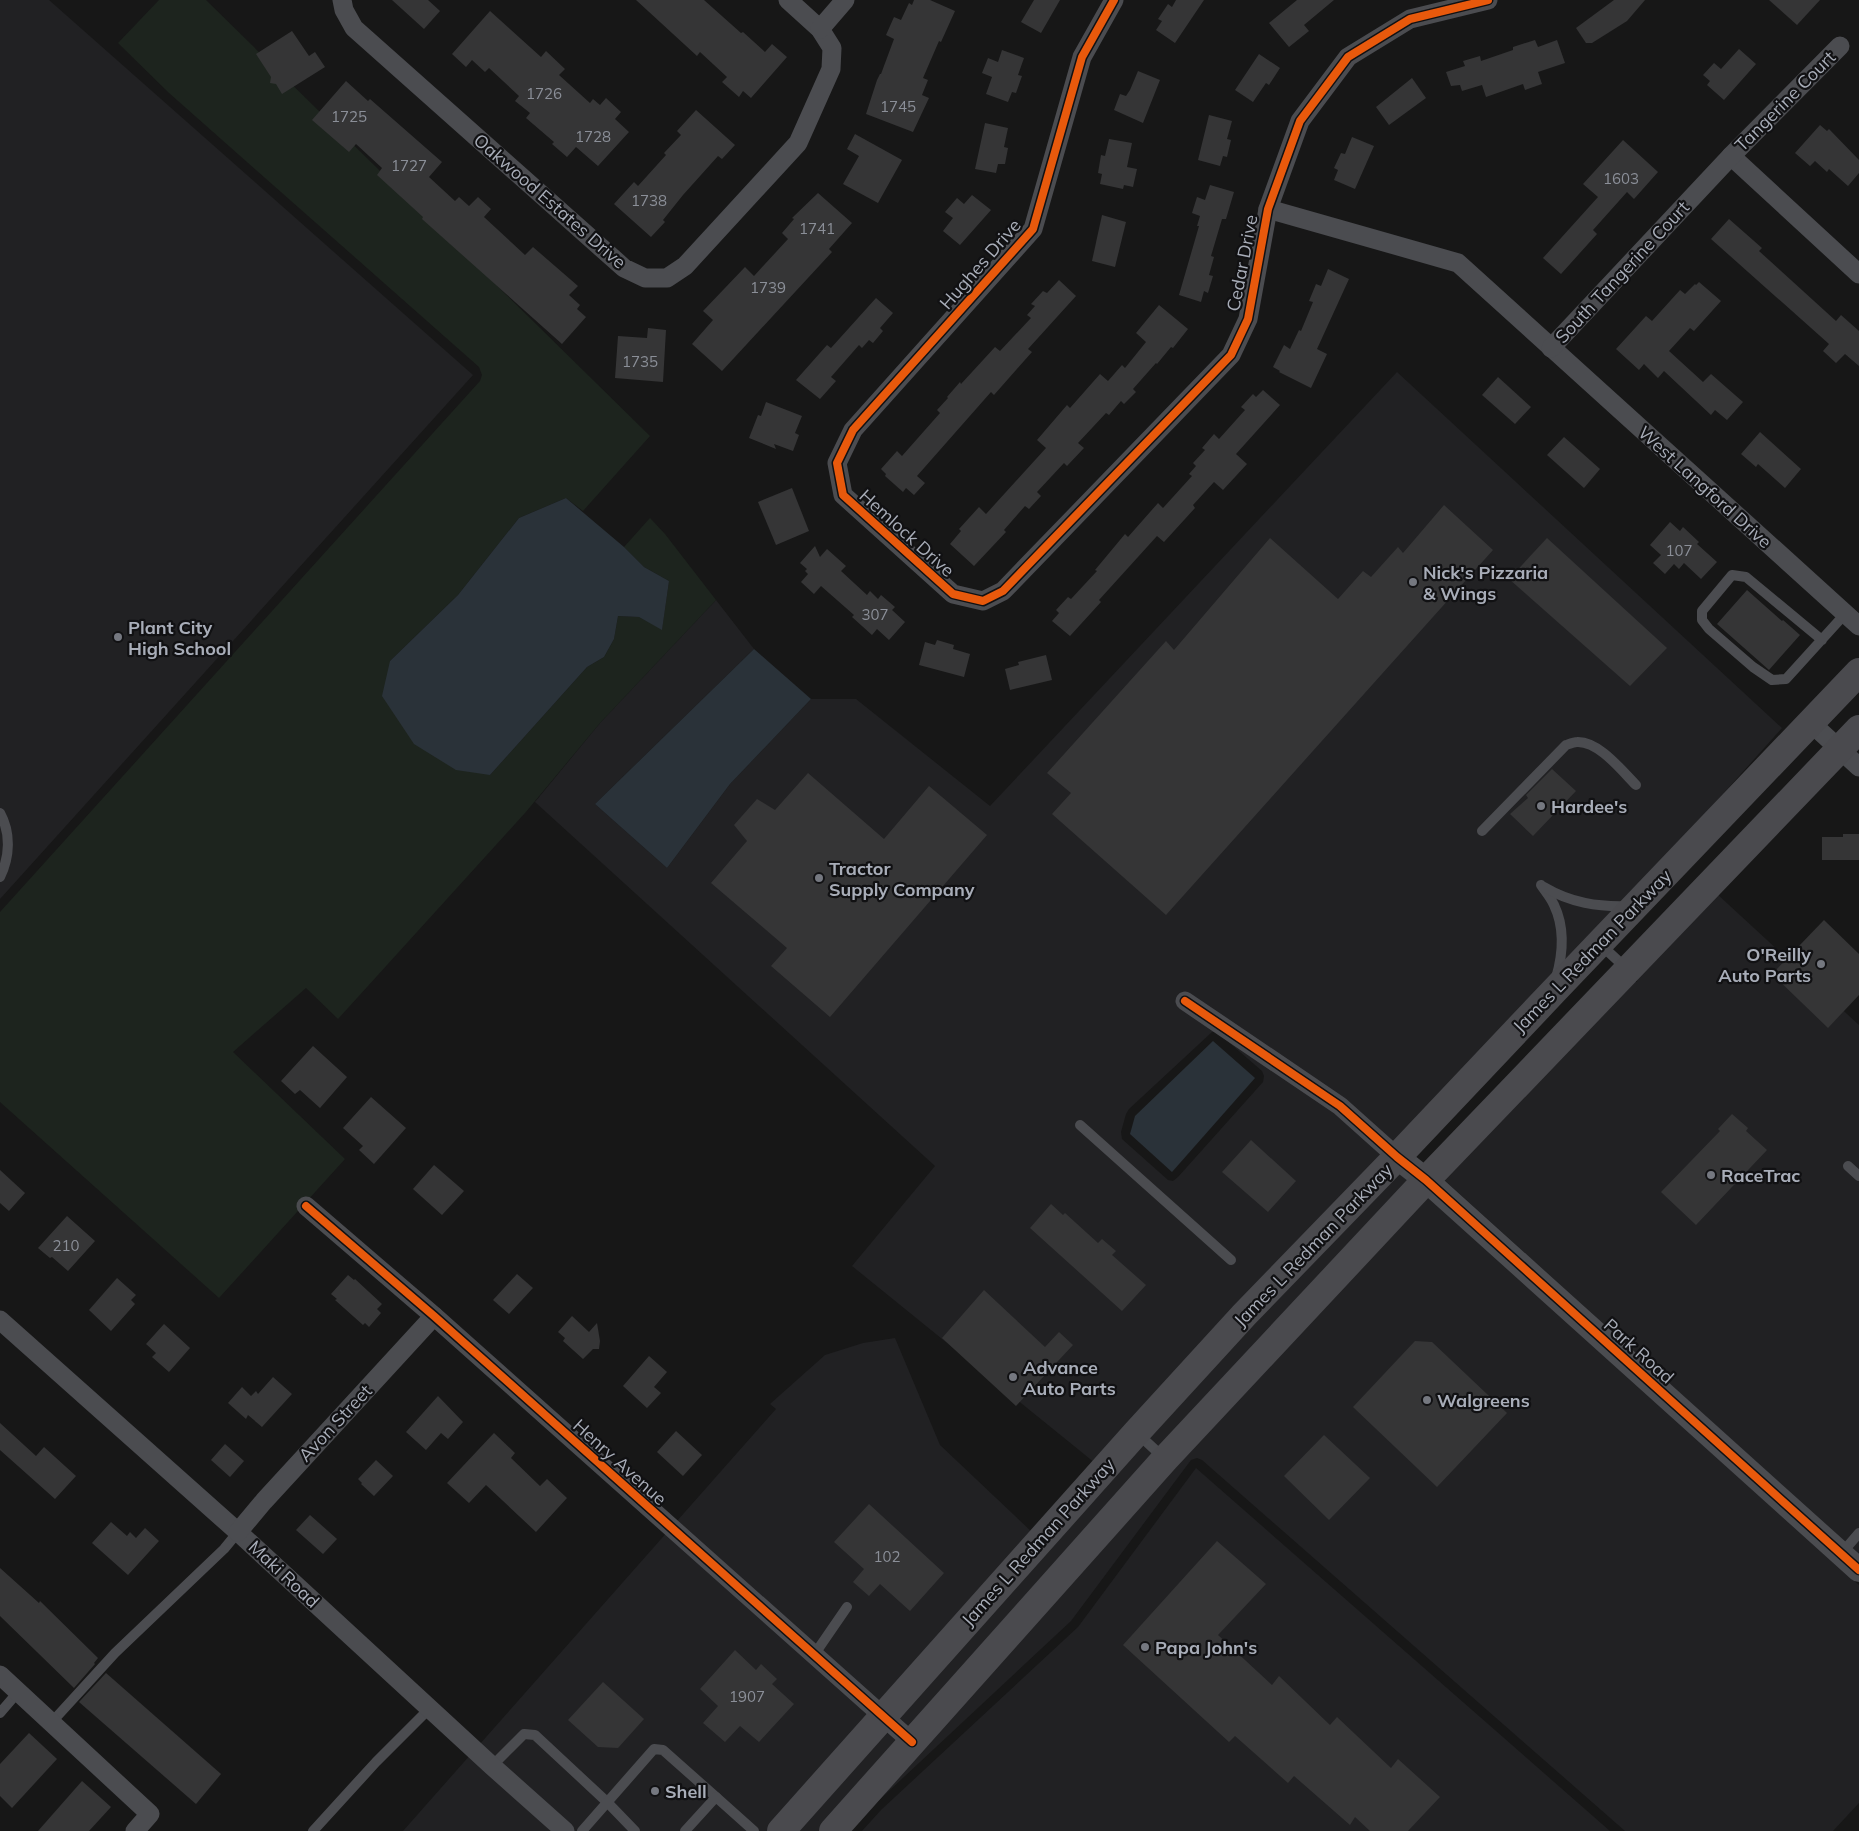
<svg xmlns="http://www.w3.org/2000/svg" width="1859" height="1831" viewBox="0 0 1859 1831" font-family="Mulish,sans-serif">
<style>
.built{fill:#212123;fill-rule:evenodd}
.green{fill:#1d241e}
.water{fill:#2a3239}
.building{fill:#353536}
.lines{fill:none;stroke-linecap:round;stroke-linejoin:round}
.service{stroke:#4b4c50;stroke-width:10}
.minor{stroke:#4b4c50;stroke-width:19}
.tertiary{stroke:#4b4c50;stroke-width:24}
.secondary{stroke:#4a4a4e;stroke-width:28}
.cycleway-casing{stroke:#111113;stroke-width:11}
.cycleway{stroke:#e8590c;stroke-width:8}
.poi-dot{fill:#757880;stroke:#111113;stroke-width:2}
.labels{text-anchor:middle;dominant-baseline:central;stroke-width:4.5;stroke-linejoin:round;paint-order:stroke}
.number-label{font-size:15px;fill:#8b8f98}
.street-label{font-size:18px;fill:#a8adb8;stroke:#111113}
.poi-label{font-size:18px;font-weight:bold;fill:#a8adb8;stroke:#111113;text-anchor:start}
</style>
<rect width="100%" height="100%" fill="#171717"/>
<g class="built">
<polygon points="0,0 49,0 473,375 0,899"/>
<path d="M1397,372L1782,728L1672,851L1095,1463L852,1266L935,1166L535,802L600,723L716,600L754,649L595,804L667,868L730,784L811,699H856L990,806ZM1212,1032H1217L1262,1071L1264,1076L1263,1082L1178,1177L1173,1181L1168,1180L1122,1139L1121,1132L1126,1114L1129,1109Z"/>
<polygon points="1716,893 1859,1025 1859,1555 1442,1178 1632,981 1637,982 1638,974"/>
<polygon points="1397,1172 1410,1182 1150,1460 819,1831 795,1831 1143,1439"/>
<polygon points="1426,1195 1859,1585 1859,1803 1833,1831 1625,1831 1202,1460 1197,1458 1191,1460 1071,1621 875,1804 1172,1466"/>
<polygon points="895,1338 940,1445 1033,1533 767,1831 403,1831 776,1409 770,1404 825,1355 863,1343"/>
<polygon points="1196,1468 1610,1831 862,1831 881,1810 1078,1627"/>
</g>
<polygon class="green" points="159,0 206,0 650,436 583,511 566,498 519,518 458,595 390,661 490,775 587,667 604,657 614,639 618,616 639,617 662,629 669,581 644,567 624,547 650,518 665,534 716,600 600,723 525,813 338,1019 306,988 233,1052 345,1159 219,1298 0,1102 0,912 480,381 482,375 479,367 169,93 118,43"/>
<g class="water">
<polygon points="566,498 624,547 644,567 669,581 662,630 639,617 618,616 614,639 604,657 587,667 490,775 456,770 414,744 382,696 390,661 458,595 519,518"/>
<polygon points="754,649 811,699 730,784 667,868 595,804"/>
<polygon points="1213,1041 1255,1078 1172,1172 1130,1134 1135,1116"/>
</g>
<g class="building">
<polygon points="392,0 428,0 440,11 424,29"/>
<polygon points="636,0 704,0 741,33 743,32 765,52 772,44 787,57 751,98 743,91 739,97 722,82 727,77 700,52 697,56"/>
<polygon points="914,0 930,0 955,11 941,42 939,41 923,78 928,80 922,95 929,98 913,132 866,114 877,80 880,74 881,74 894,39 886,35 894,17 901,20 909,3 912,5"/>
<polygon points="1034,0 1060,0 1041,33 1021,22"/>
<polygon points="1176,0 1204,0 1175,43 1156,30 1162,21 1158,19 1168,4 1172,7"/>
<polygon points="1297,0 1334,0 1304,25 1309,31 1289,47 1269,23"/>
<polygon points="1614,0 1645,0 1627,21 1592,43 1586,43 1576,28"/>
<polygon points="1769,0 1820,0 1797,25"/>
<polygon points="490,11 541,57 546,51 565,69 559,75 590,103 593,99 600,105 606,98 621,112 615,119 629,132 598,166 576,147 567,157 552,144 554,142 526,118 530,113 515,101 519,96 489,68 485,72 472,60 466,67 452,54"/>
<polygon points="292,31 309,56 315,52 325,67 282,94 276,84 270,83 271,77 256,54"/>
<polygon points="1535,40 1538,47 1557,40 1565,63 1538,72 1542,84 1525,90 1523,84 1486,97 1482,85 1462,91 1460,85 1451,86 1446,72 1465,66 1463,61 1480,56 1481,61 1513,50 1513,47"/>
<polygon points="1739,49 1756,64 1724,100 1707,85 1710,81 1703,75 1714,63 1721,69"/>
<polygon points="1002,50 1024,58 1018,75 1022,76 1016,93 1012,92 1008,102 986,94 992,77 982,73 988,58 998,62"/>
<polygon points="1259,54 1280,68 1269,85 1266,83 1253,102 1235,90"/>
<polygon points="1138,71 1160,80 1143,123 1114,110 1120,94 1126,96 1130,90"/>
<polygon points="1412,78 1426,98 1389,125 1376,107"/>
<polygon points="346,81 368,101 370,99 442,162 429,177 455,201 459,197 469,206 478,197 491,209 484,217 525,255 533,247 578,286 569,295 580,305 577,309 586,317 562,344 422,219 423,217 377,175 382,168 356,144 349,152 312,120"/>
<polygon points="696,110 735,145 722,159 718,156 683,195 663,220 665,222 651,237 614,204 634,182 638,186 666,155 664,153 681,135 677,131"/>
<polygon points="1209,115 1232,121 1227,139 1231,140 1227,157 1223,156 1220,166 1198,160"/>
<polygon points="985,123 1008,128 1004,147 1008,148 1005,164 998,164 996,173 975,169"/>
<polygon points="1820,125 1827,131 1829,129 1859,160 1859,173 1848,186 1829,169 1827,172 1815,161 1810,166 1795,153"/>
<polygon points="855,134 902,160 878,203 843,184 859,156 847,149"/>
<polygon points="1352,137 1374,146 1355,189 1334,180 1338,170 1334,168 1341,153 1345,154"/>
<polygon points="1109,139 1132,143 1127,167 1137,169 1133,187 1124,185 1123,189 1100,184 1102,174 1098,173 1101,155 1105,156"/>
<polygon points="1623,140 1658,172 1634,199 1627,192 1593,230 1597,234 1561,274 1543,258 1598,197 1583,184"/>
<polygon points="1210,185 1234,192 1226,219 1222,219 1211,256 1214,257 1209,275 1213,276 1208,293 1204,291 1201,302 1179,295 1199,226 1197,226 1200,216 1192,213 1197,197 1205,200"/>
<polygon points="818,193 852,223 829,249 832,252 722,371 692,344 713,320 703,311 745,267 754,276 788,239 782,233 794,219 792,218"/>
<polygon points="972,195 991,210 960,245 943,231 953,218 945,212 957,198 964,204"/>
<polygon points="1102,215 1126,222 1115,267 1092,261"/>
<polygon points="1729,219 1762,248 1759,251 1836,321 1841,315 1859,331 1859,366 1845,354 1836,363 1823,351 1829,344 1711,239"/>
<polygon points="1328,269 1349,279 1317,349 1327,354 1311,388 1279,372 1280,371 1273,367 1284,345 1290,349 1299,330 1301,331 1313,302 1309,301 1316,284 1321,286"/>
<polygon points="1059,280 1076,296 1028,349 1032,352 994,395 991,392 917,476 925,483 914,495 906,488 903,492 885,476 886,474 881,469 897,451 902,456 940,413 937,410 948,398 947,397 960,382 961,384 995,347 1000,351 1031,318 1027,315 1035,306 1031,304 1043,291 1047,293"/>
<polygon points="1699,282 1721,301 1694,331 1690,328 1669,351 1703,382 1711,374 1743,402 1727,420 1715,410 1711,415 1664,371 1658,378 1644,364 1639,370 1616,349 1646,316 1652,321 1680,290 1685,294 1695,284 1696,285"/>
<polygon points="876,298 893,313 880,328 883,331 873,343 869,340 862,348 859,345 831,377 836,381 820,399 796,380 827,345 831,348"/>
<polygon points="1159,305 1188,329 1173,348 1171,347 1157,364 1156,363 1133,389 1136,392 1124,404 1121,401 1109,415 1106,413 1078,443 1084,448 1067,466 1064,463 1037,492 1041,496 1029,509 1025,506 1004,530 1006,532 974,566 950,544 961,531 959,529 979,507 986,514 1046,448 1037,440 1067,405 1070,408 1100,374 1108,381 1122,365 1125,368 1146,342 1136,333"/>
<polygon points="648,328 666,330 663,382 615,378 618,336 647,338"/>
<polygon points="1498,377 1531,407 1515,424 1482,395"/>
<polygon points="1263,390 1280,405 1236,454 1247,464 1223,490 1214,482 1193,505 1195,508 1164,542 1157,536 1099,600 1101,602 1070,636 1052,621 1059,613 1056,610 1068,597 1071,599 1097,571 1095,570 1125,534 1128,537 1158,503 1163,508 1192,476 1189,474 1196,466 1193,463 1205,450 1202,448 1214,434 1219,439 1245,410 1241,407 1253,394 1256,397"/>
<polygon points="766,402 802,416 795,433 799,435 793,451 774,444 776,449 749,438 758,415 761,416"/>
<polygon points="1760,432 1801,469 1785,488 1758,464 1756,467 1741,454"/>
<polygon points="1564,437 1600,469 1584,488 1547,455"/>
<polygon points="792,488 809,531 776,545 758,502"/>
<polygon points="1444,505 1493,550 1166,915 1052,814 1071,793 1047,773 1166,641 1174,650 1270,538 1338,599 1363,571 1371,577 1398,547 1403,553"/>
<polygon points="1670,522 1680,531 1683,527 1699,542 1697,544 1717,562 1701,579 1684,563 1679,569 1674,564 1665,574 1653,563 1661,555 1650,545"/>
<polygon points="1547,538 1667,648 1630,686 1509,579"/>
<polygon points="815,546 820,557 827,549 846,566 841,571 867,595 870,591 878,599 881,595 895,607 892,610 905,622 889,640 877,629 872,635 852,617 854,615 821,586 814,594 801,582 808,574 805,571 807,569 800,563"/>
<polygon points="1747,590 1782,621 1783,620 1800,635 1769,670 1717,624"/>
<polygon points="937,640 954,645 953,649 970,654 964,677 919,665 925,642 935,645"/>
<polygon points="1046,655 1052,680 1010,690 1005,669 1019,665 1018,662"/>
<polygon points="1552,769 1576,791 1533,836 1510,814 1528,798 1526,795"/>
<polygon points="808,773 884,839 929,786 987,835 830,1017 771,966 787,948 711,883 747,841 734,825 757,799 775,810"/>
<polygon points="1843,834 1859,834 1859,860 1822,860 1822,837 1843,837"/>
<polygon points="1824,920 1859,954 1859,995 1828,1028 1772,974"/>
<polygon points="313,1046 347,1077 320,1108 300,1090 295,1094 281,1081"/>
<polygon points="371,1097 406,1128 374,1164 359,1150 363,1146 343,1128"/>
<polygon points="1732,1114 1748,1128 1746,1131 1767,1150 1696,1225 1661,1192 1720,1131 1718,1129"/>
<polygon points="1251,1140 1296,1181 1268,1212 1222,1172"/>
<polygon points="434,1165 464,1191 442,1215 413,1189"/>
<polygon points="0,1170 25,1193 9,1211 0,1203"/>
<polygon points="1051,1204 1063,1215 1065,1213 1098,1243 1102,1239 1116,1251 1112,1255 1146,1285 1122,1311 1030,1228"/>
<polygon points="67,1216 95,1241 68,1271 52,1257 50,1258 38,1248"/>
<polygon points="517,1274 533,1288 509,1314 493,1300"/>
<polygon points="348,1275 354,1280 355,1279 382,1304 377,1309 381,1313 369,1327 365,1323 363,1325 335,1300 337,1299 331,1294"/>
<polygon points="117,1278 136,1295 131,1300 135,1304 111,1331 89,1310"/>
<polygon points="984,1290 1045,1347 1059,1332 1073,1345 1016,1406 942,1338"/>
<polygon points="572,1316 589,1332 597,1323 600,1341 599,1349 593,1349 583,1359 563,1341 565,1338 558,1332"/>
<polygon points="164,1324 190,1348 169,1372 152,1357 156,1353 146,1344"/>
<polygon points="1415,1341 1432,1342 1507,1413 1437,1487 1353,1407"/>
<polygon points="649,1356 667,1372 654,1387 661,1393 647,1408 623,1386"/>
<polygon points="273,1377 292,1394 262,1427 248,1415 246,1419 228,1403 242,1387 251,1396 256,1391 258,1394"/>
<polygon points="438,1396 463,1422 448,1439 441,1433 426,1450 406,1432"/>
<polygon points="0,1423 36,1456 44,1447 76,1476 55,1499 0,1450"/>
<polygon points="676,1431 702,1455 683,1476 657,1452"/>
<polygon points="494,1433 515,1453 511,1458 540,1486 547,1479 567,1498 536,1532 486,1485 469,1503 447,1483"/>
<polygon points="1324,1435 1370,1478 1329,1520 1284,1476"/>
<polygon points="225,1444 244,1461 230,1477 211,1460"/>
<polygon points="376,1460 393,1476 374,1496 361,1484 362,1483 358,1479"/>
<polygon points="869,1504 944,1573 910,1611 880,1584 869,1596 853,1582 864,1569 834,1542"/>
<polygon points="310,1515 337,1539 323,1554 296,1530"/>
<polygon points="111,1522 127,1536 130,1532 136,1538 145,1528 159,1541 128,1575 92,1543"/>
<polygon points="1217,1541 1266,1584 1218,1635 1272,1685 1279,1676 1330,1725 1337,1717 1391,1768 1398,1759 1440,1797 1408,1831 1370,1831 1355,1817 1350,1825 1294,1776 1288,1783 1235,1736 1229,1742 1123,1645"/>
<polygon points="0,1568 39,1603 40,1601 98,1658 94,1663 95,1664 74,1688 0,1616"/>
<polygon points="735,1650 756,1670 761,1664 777,1679 772,1684 794,1704 759,1742 740,1726 725,1742 703,1723 718,1706 700,1689"/>
<polygon points="106,1673 221,1774 196,1804 79,1702"/>
<polygon points="603,1682 644,1719 618,1748 598,1747 568,1720"/>
<polygon points="29,1733 57,1759 12,1808 0,1796 0,1764"/>
<polygon points="82,1781 111,1807 89,1831 38,1831"/>
</g>
<g class="lines">
<g class="service">
<polyline points="1822,640 1746,577 1732,575 1702,611 1702,620 1709,629 1753,667 1772,680 1786,679 1845,614"/>
<path d="M0,813C11,833 10,857 0,877"/>
<path d="M1482,831L1566,745C1569,744 1574,742 1577,742C1599,741 1622,771 1636,785"/>
<path d="M1541,885C1545,891 1551,898 1554,905C1565,928 1563,954 1556,978"/>
<path d="M1544,887C1571,903 1598,907 1628,906"/>
<polyline points="1600,944 1628,970"/>
<polyline points="1080,1125 1231,1260"/>
<polyline points="1848,1166 1859,1176"/>
<polyline points="1137,1433 1165,1459"/>
<polyline points="1841,1554 1859,1533"/>
<polyline points="814,1655 847,1607"/>
<polyline points="0,1713 18,1692"/>
<polyline points="51,1723 115,1653 224,1549 238,1532"/>
<polyline points="492,1766 524,1734 535,1735 607,1802 635,1831"/>
<polyline points="313,1831 376,1762 429,1709"/>
<polyline points="582,1831 654,1749 663,1750 716,1797"/>
<polyline points="685,1831 716,1797 754,1831"/>
</g>
<g class="minor">
<polyline points="342,0 344,10 354,28 624,268 645,278 667,278 685,266 798,143 831,69 832,48 820,29 788,0"/>
<polyline points="1114,0 1082,57 1033,229 853,430 837,463 843,495 953,594 983,601 1003,591 1231,355 1248,319 1268,209 1300,121 1348,57 1410,19 1488,0"/>
<polyline points="820,29 845,0"/>
<polyline points="1731,156 1859,274"/>
<polyline points="1268,209 1458,263 1859,626"/>
<polyline points="1551,348 1731,156 1840,46"/>
<polyline points="1811,723 1859,767"/>
<polyline points="1185,1001 1340,1106 1397,1157"/>
<polyline points="306,1206 434,1316 912,1742"/>
<polyline points="0,1320 238,1532 492,1766 565,1831"/>
<polyline points="238,1532 264,1501 434,1316"/>
<polyline points="0,1675 150,1814 135,1831"/>
</g>
<polyline class="tertiary" points="1397,1157 1426,1180 1859,1570"/>
<g class="secondary">
<polyline points="781,1831 1136,1433 1244,1315 1397,1157 1553,992 1859,672"/>
<polyline points="833,1831 1165,1459 1426,1180 1859,729"/>
</g>
<defs>
<g id="cycleway">
<polyline points="1114,0 1082,57 1033,229 853,430 837,463 843,495 953,594 983,601 1003,591 1231,355 1248,319 1268,209 1300,121 1348,57 1410,19 1488,0"/>
<polyline points="1185,1001 1340,1106 1397,1157 1426,1180 1859,1570"/>
<polyline points="306,1206 434,1316 912,1742"/>
</g>
</defs>
<use href="#cycleway" class="cycleway-casing"/>
<use href="#cycleway" class="cycleway"/>
</g>
<g class="poi-dot">
<circle cx="1413" cy="582" r="5"/>
<circle cx="118" cy="637" r="5"/>
<circle cx="1541" cy="806" r="5"/>
<circle cx="819" cy="878" r="5"/>
<circle cx="1821" cy="964" r="5"/>
<circle cx="1711" cy="1175" r="5"/>
<circle cx="1013" cy="1377" r="5"/>
<circle cx="1427" cy="1400" r="5"/>
<circle cx="1145" cy="1647" r="5"/>
<circle cx="655" cy="1791" r="5"/>
</g>
<g class="labels">
<g class="number-label">
<text x="544" y="93">1726</text>
<text x="898" y="106">1745</text>
<text x="349" y="116">1725</text>
<text x="593" y="136">1728</text>
<text x="409" y="165">1727</text>
<text x="1621" y="178">1603</text>
<text x="649" y="200">1738</text>
<text x="817" y="228">1741</text>
<text x="768" y="287">1739</text>
<text x="640" y="361">1735</text>
<text x="1679" y="550">107</text>
<text x="875" y="614">307</text>
<text x="66" y="1245">210</text>
<text x="887" y="1556">102</text>
<text x="747" y="1696">1907</text>
</g>
<g class="street-label">
<text transform="translate(1785 101) rotate(-45)">Tangerine Court</text>
<text transform="translate(550 201) rotate(41)">Oakwood Estates Drive</text>
<text transform="translate(1242 263) rotate(-79)">Cedar Drive</text>
<text transform="translate(980 264) rotate(-49)">Hughes Drive</text>
<text transform="translate(1622 272) rotate(-47)">South Tangerine Court</text>
<text transform="translate(1705 487) rotate(42)">West Langford Drive</text>
<text transform="translate(907 533) rotate(42)">Hemlock Drive</text>
<text transform="translate(1592 951) rotate(-46)">James L Redman Parkway</text>
<text transform="translate(1313 1245) rotate(-46)">James L Redman Parkway</text>
<text transform="translate(1639 1351) rotate(42)">Park Road</text>
<text transform="translate(335 1423) rotate(-47)">Avon Street</text>
<text transform="translate(620 1462) rotate(42)">Henry Avenue</text>
<text transform="translate(1038 1542) rotate(-48)">James L Redman Parkway</text>
<text transform="translate(284 1574) rotate(43)">Maki Road</text>
</g>
<g class="poi-label">
<text x="1423" y="572">Nick's Pizzaria<tspan x="1423" dy="21">&amp; Wings</tspan></text>
<text x="128" y="627">Plant City<tspan x="128" dy="21">High School</tspan></text>
<text x="1551" y="806">Hardee's</text>
<text x="829" y="868">Tractor<tspan x="829" dy="21">Supply Company</tspan></text>
<text x="1811" y="954" text-anchor="end">O'Reilly<tspan x="1811" dy="21">Auto Parts</tspan></text>
<text x="1721" y="1175">RaceTrac</text>
<text x="1023" y="1367">Advance<tspan x="1023" dy="21">Auto Parts</tspan></text>
<text x="1437" y="1400">Walgreens</text>
<text x="1155" y="1647">Papa John's</text>
<text x="665" y="1791">Shell</text>
</g>
</g>
</svg>
